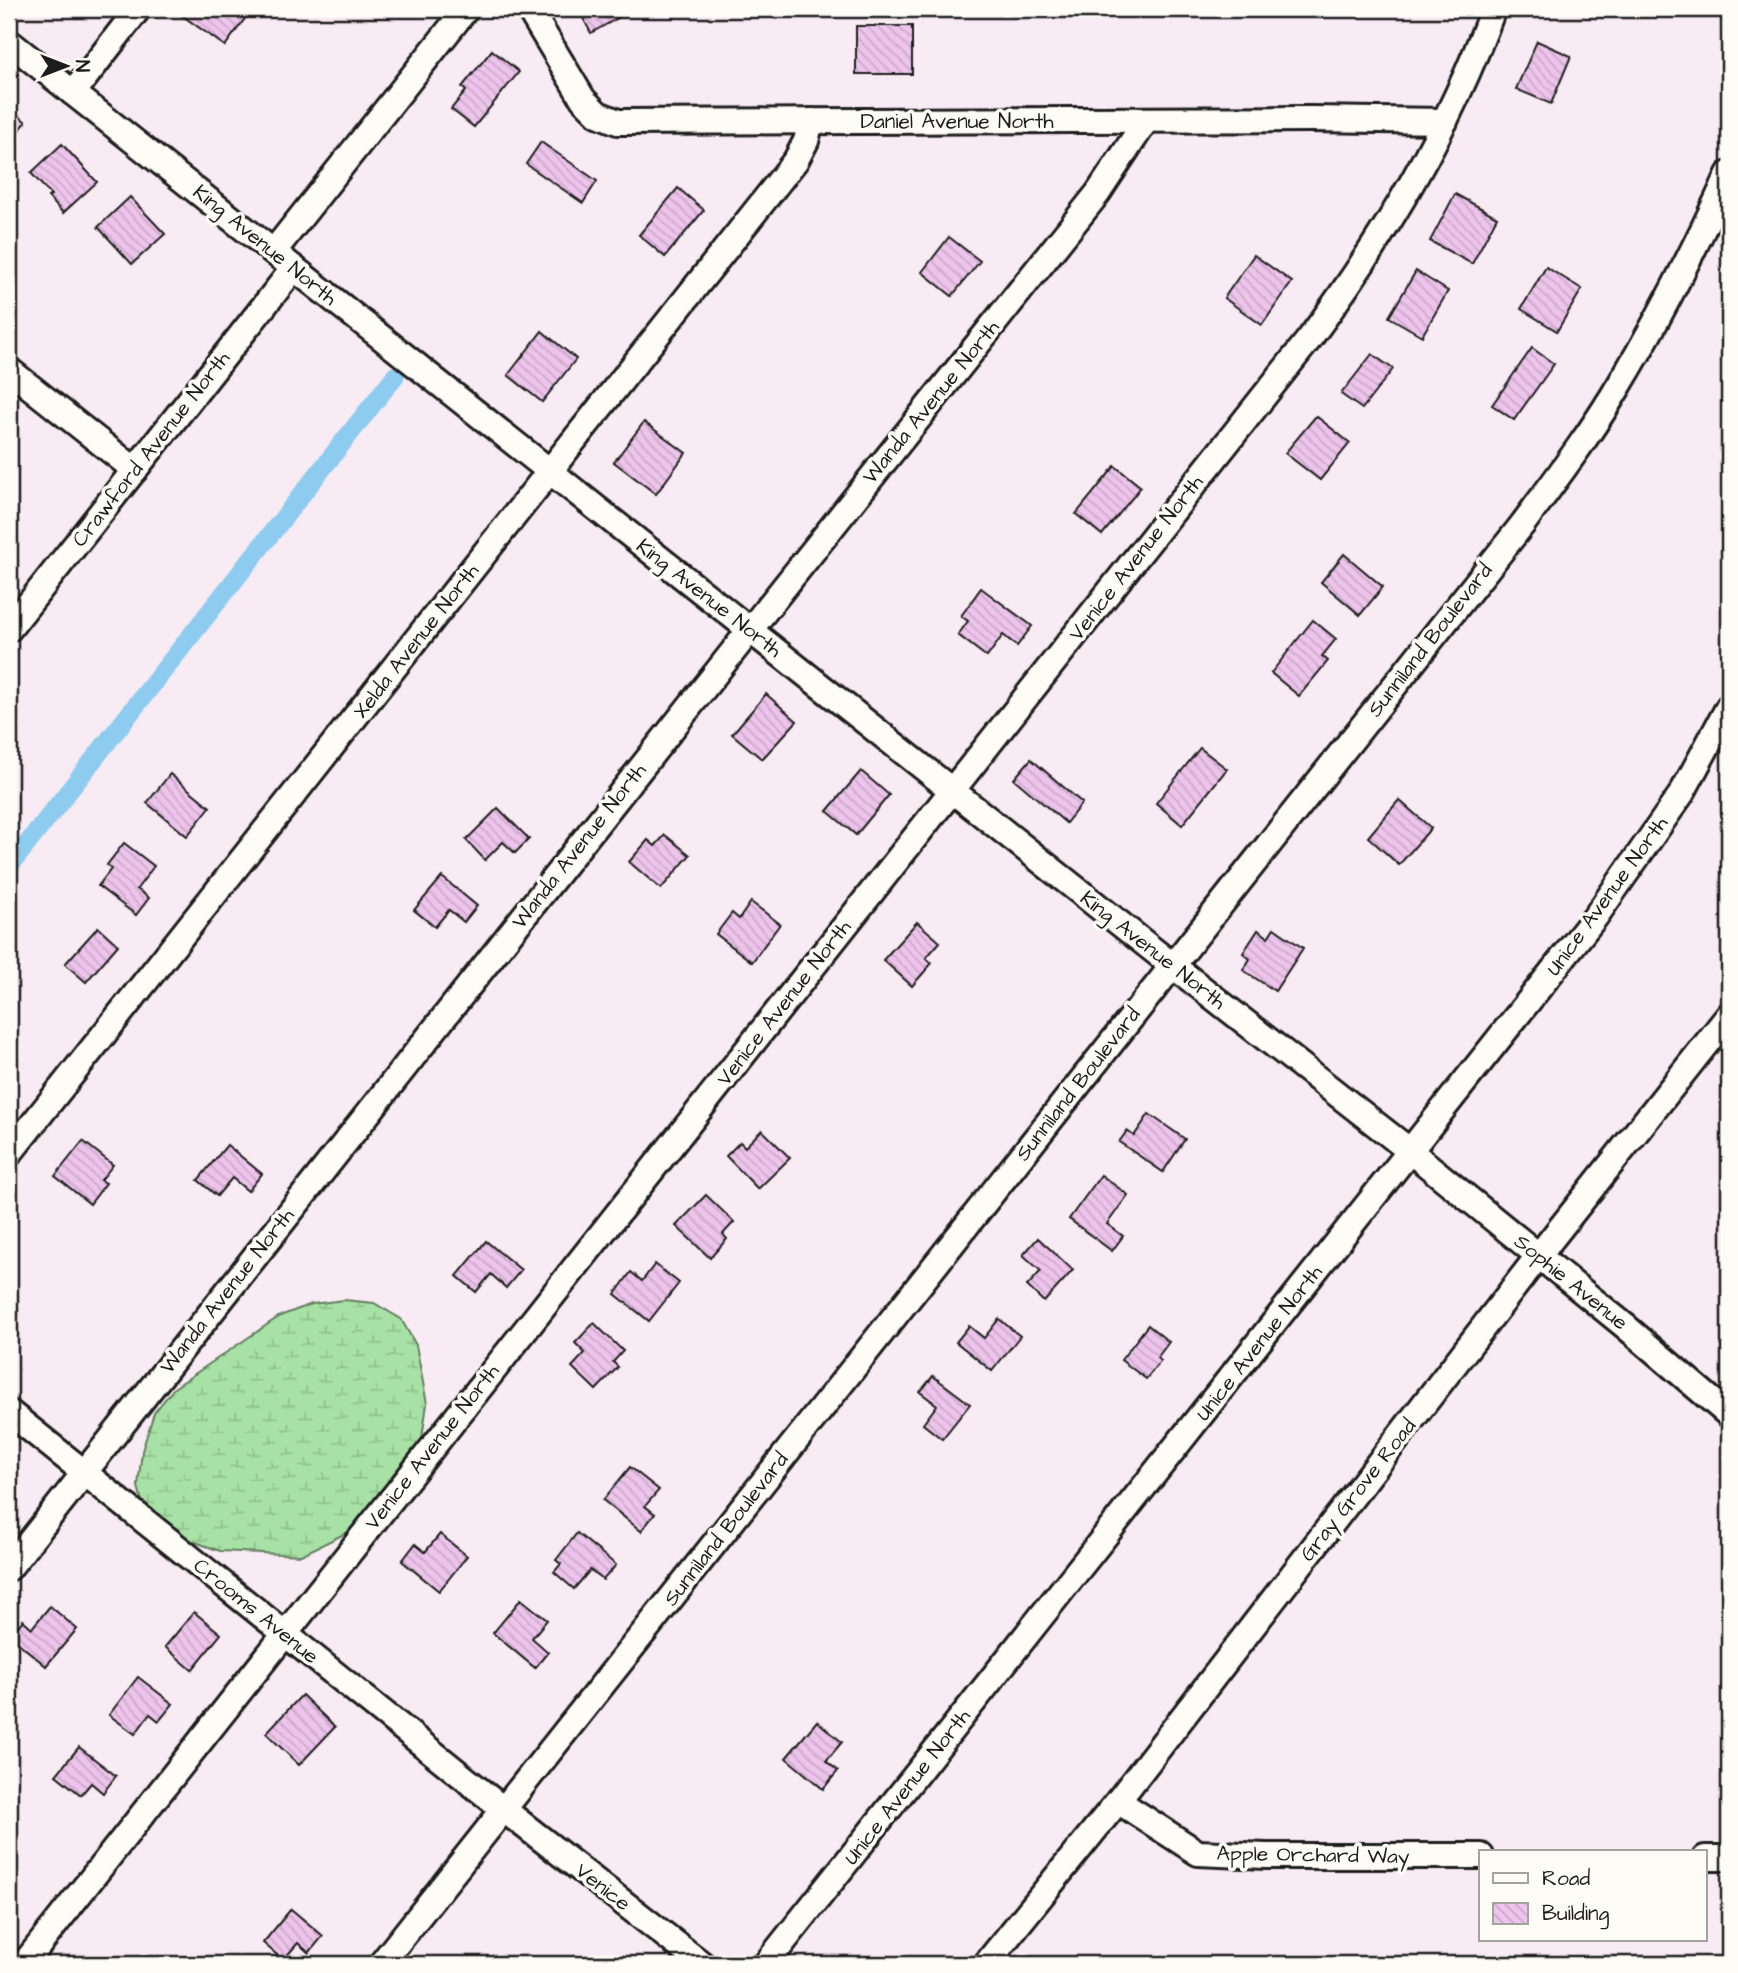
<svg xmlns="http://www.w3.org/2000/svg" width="1738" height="1973" viewBox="0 0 1738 1973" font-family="'Architects Daughter',sans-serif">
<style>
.wetland{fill:url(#wetland-marsh);stroke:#627e60;stroke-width:2}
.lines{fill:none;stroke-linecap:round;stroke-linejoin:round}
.canal{stroke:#8eccef;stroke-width:19}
.building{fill:url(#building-back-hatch);stroke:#1c1c1c;stroke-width:2}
.minor-casing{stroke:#1c1c1c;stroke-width:30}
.minor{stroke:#fdfcf7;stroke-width:24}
.labels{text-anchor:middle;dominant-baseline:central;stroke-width:7;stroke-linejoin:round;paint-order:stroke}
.street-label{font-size:21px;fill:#1c1c1c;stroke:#fdfcf7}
</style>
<defs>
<pattern id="wetland-marsh" width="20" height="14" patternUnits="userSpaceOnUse" patternTransform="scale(1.75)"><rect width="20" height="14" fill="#a8e1a5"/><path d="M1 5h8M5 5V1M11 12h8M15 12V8" fill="none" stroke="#90c08d"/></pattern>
<pattern id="building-back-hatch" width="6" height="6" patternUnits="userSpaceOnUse" patternTransform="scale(1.75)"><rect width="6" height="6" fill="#edc4eb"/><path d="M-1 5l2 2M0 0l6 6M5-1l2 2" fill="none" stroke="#cba8c9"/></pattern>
</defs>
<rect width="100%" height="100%" fill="#f8ebf3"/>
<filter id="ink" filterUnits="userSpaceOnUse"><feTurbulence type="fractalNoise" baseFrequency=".0143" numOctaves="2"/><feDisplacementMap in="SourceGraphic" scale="14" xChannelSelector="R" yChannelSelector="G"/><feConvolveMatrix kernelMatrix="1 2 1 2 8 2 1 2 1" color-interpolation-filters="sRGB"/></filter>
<g filter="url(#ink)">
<polygon class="wetland" points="344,1300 374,1303 401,1319 416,1345 427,1404 420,1452 365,1524 301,1555 220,1551 176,1535 144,1510 138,1486 142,1451 154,1413 174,1388 280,1316 312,1304"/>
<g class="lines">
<polyline class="canal" points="9,867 395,376"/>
</g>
<g class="building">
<polygon points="173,9 252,9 225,46"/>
<polygon points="578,9 634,9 591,33"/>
<rect x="856" y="26" width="56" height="48"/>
<polygon points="1537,41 1571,56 1551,104 1516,89"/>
<polygon points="492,50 519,72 474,127 451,109 466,91 462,87"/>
<polygon points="9,107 26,122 9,143"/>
<polygon points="541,142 597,181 583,203 526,164"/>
<polygon points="62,144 97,182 63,213 48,197 51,195 31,173"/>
<polygon points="678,188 704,210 665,257 639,235"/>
<polygon points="1455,194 1497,217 1472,264 1430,241"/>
<polygon points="130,197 165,234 132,264 98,227"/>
<polygon points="949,237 980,261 952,296 922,272"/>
<polygon points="1254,255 1292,282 1262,325 1224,298"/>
<polygon points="1546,267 1582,289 1557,331 1521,309"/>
<polygon points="1416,271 1448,291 1422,336 1389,317"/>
<polygon points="542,331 576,359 542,402 508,375"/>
<polygon points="1532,348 1554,364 1514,420 1492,405"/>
<polygon points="1372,354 1393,369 1362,409 1341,394"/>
<polygon points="1316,416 1350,443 1320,480 1285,453"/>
<polygon points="644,422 686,453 656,494 614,462"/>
<polygon points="1115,466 1141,487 1102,535 1076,514"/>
<polygon points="1344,554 1383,587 1360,615 1321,582"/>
<polygon points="981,588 1032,626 1017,646 1003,635 987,657 958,635 968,621 961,616"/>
<polygon points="1313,620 1336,639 1322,656 1328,661 1299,696 1271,673"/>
<polygon points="766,694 797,721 762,759 732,734"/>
<polygon points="1200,748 1227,769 1182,825 1156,803"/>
<polygon points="1031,759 1082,803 1066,823 1014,779"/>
<polygon points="861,771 889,795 856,835 827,811"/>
<polygon points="170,774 210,807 187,836 147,803"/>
<polygon points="1399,800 1431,828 1399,865 1368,837"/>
<polygon points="498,808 529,839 515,853 503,842 485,860 466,840"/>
<polygon points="665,835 690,855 661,889 629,862 648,840 655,846"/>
<polygon points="124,843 154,866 137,889 149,898 136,915 98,886 111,869 107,865"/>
<polygon points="442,877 477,906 464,922 449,910 435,927 414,910"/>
<polygon points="751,902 780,924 752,962 716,934 732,913 739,919"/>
<polygon points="917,922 940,942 926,958 932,963 912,986 883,960"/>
<polygon points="98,927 118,945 86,982 65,964"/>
<polygon points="1274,928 1303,948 1275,991 1243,970 1250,959 1243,953 1258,930 1268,937"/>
<polygon points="1149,1114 1185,1139 1163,1172 1119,1142 1127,1131 1134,1136"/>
<polygon points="762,1130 790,1158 758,1189 726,1156 740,1142 745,1147"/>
<polygon points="83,1141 113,1165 101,1180 106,1183 90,1204 55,1176"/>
<polygon points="227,1145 262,1174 248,1191 232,1178 217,1196 198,1180"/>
<polygon points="1101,1175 1128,1195 1107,1224 1123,1236 1112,1251 1069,1219"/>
<polygon points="706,1195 734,1222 723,1234 727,1239 710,1258 676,1226"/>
<polygon points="1038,1238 1073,1270 1044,1302 1027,1286 1041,1271 1023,1255"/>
<polygon points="486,1241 521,1270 506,1288 491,1274 476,1292 457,1276"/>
<polygon points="655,1264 679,1283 649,1321 615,1294 631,1272 642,1281"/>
<polygon points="999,1319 1020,1336 992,1371 956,1342 969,1326 984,1338"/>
<polygon points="594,1323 623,1351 613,1362 618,1367 596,1390 572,1367 585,1353 575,1343"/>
<polygon points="1148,1325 1169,1342 1157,1358 1161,1361 1146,1379 1121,1360"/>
<polygon points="933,1376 970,1404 942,1439 923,1424 937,1405 920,1392"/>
<polygon points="630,1467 659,1490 645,1506 655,1514 641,1531 603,1500"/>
<polygon points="577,1533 616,1565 603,1580 590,1570 574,1589 554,1572 561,1564 556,1560"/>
<polygon points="440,1534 467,1556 439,1591 402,1561 415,1544 425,1552"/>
<polygon points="521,1599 547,1620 532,1638 548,1652 535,1668 493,1633"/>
<polygon points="50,1606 77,1629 46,1666 10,1636 23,1620 32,1628"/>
<polygon points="194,1612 221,1634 192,1670 165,1647"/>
<polygon points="138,1677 173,1704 159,1721 150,1714 135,1734 109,1715"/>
<polygon points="302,1695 335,1727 299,1765 266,1733"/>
<polygon points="817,1721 842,1742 826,1761 838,1771 823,1789 786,1758"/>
<polygon points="79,1747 116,1776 103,1793 91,1783 81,1795 56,1775"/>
<polygon points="291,1909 323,1936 309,1953 298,1943 283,1960 263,1943"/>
</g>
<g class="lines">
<defs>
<g id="minor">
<polyline points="529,9 583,99 598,114 618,122 1311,119 1445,121"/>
<polyline points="9,42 1172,965 1410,1151 1625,1326 1729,1415"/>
<polyline points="73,93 138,9"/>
<polyline points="274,251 466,9"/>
<polyline points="9,370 135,470"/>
<polyline points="9,629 294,268"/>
<polyline points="9,1154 796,160 806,141 811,121"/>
<polyline points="9,1412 503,1809 702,1964"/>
<polyline points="9,1568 750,630 1098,193 1145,122"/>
<polyline points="1118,1801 1198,1853 1266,1856 1481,1856"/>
<polyline points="1705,1858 1729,1858"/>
<path d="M24,1964L1310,338C1386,235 1449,129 1493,9"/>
<path d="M381,1964L1522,525C1556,479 1591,433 1620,384C1661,316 1696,246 1729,174"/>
<polyline points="766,1964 1596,916 1682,793 1729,706"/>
<polyline points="986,1964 1118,1801 1539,1255 1729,1015"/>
</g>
</defs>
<use href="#minor" class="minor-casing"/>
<use href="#minor" class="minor"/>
</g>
</g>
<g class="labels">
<g class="street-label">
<text x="957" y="121">Daniel Avenue North</text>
<text transform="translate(265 245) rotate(39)">King Avenue North</text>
<text transform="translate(931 402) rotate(-51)">Wanda Avenue North</text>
<text transform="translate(151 449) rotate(-52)">Crawford Avenue North</text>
<text transform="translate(1136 558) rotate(-52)">Venice Avenue North</text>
<text transform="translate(709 598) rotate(38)">King Avenue North</text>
<text transform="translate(1430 640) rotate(-52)">Sunniland Boulevard</text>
<text transform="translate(416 641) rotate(-52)">Xelda Avenue North</text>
<text transform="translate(579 846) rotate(-52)">Wanda Avenue North</text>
<text transform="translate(1607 896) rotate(-54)">Unice Avenue North</text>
<text transform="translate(1153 950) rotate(38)">King Avenue North</text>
<text transform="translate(784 1003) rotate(-52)">Venice Avenue North</text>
<text transform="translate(1078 1084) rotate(-52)">Sunniland Boulevard</text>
<text transform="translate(1571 1282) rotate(39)">Sophie Avenue</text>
<text transform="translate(227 1291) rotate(-52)">Wanda Avenue North</text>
<text transform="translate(1259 1343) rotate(-52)">Unice Avenue North</text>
<text transform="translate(432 1447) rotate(-52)">Venice Avenue North</text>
<text transform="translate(1358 1490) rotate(-52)">Gray Grove Road</text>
<text transform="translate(726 1529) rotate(-52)">Sunniland Boulevard</text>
<text transform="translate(256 1611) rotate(39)">Crooms Avenue</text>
<text transform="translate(907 1787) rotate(-52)">Unice Avenue North</text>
<text transform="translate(1313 1855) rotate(1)">Apple Orchard Way</text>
<text transform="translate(603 1887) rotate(38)">Venice</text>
</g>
</g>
<rect width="1738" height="1973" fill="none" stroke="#fdfcf7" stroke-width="35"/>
<rect x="18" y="18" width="1703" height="1938" fill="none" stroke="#1c1c1c" stroke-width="2.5" filter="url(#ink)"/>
<rect x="1479" y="1850" width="228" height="91" fill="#fdfcf7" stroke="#a3a29f" stroke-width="2"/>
<rect x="1493" y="1873" width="35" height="10" fill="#fdfcf7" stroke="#a3a29f" stroke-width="2"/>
<text x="1542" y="1885" font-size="21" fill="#1c1c1c">Road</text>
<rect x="1493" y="1903" width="35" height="21" fill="url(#building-back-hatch)" stroke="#a3a29f" stroke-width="2"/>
<text x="1542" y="1920" font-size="21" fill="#1c1c1c">Building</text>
<g transform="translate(66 66) rotate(90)" stroke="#fdfcf7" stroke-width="5" paint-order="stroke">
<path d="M0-5L12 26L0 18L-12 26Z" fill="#1c1c1c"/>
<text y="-10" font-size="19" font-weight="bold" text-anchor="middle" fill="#1c1c1c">N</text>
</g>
</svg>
